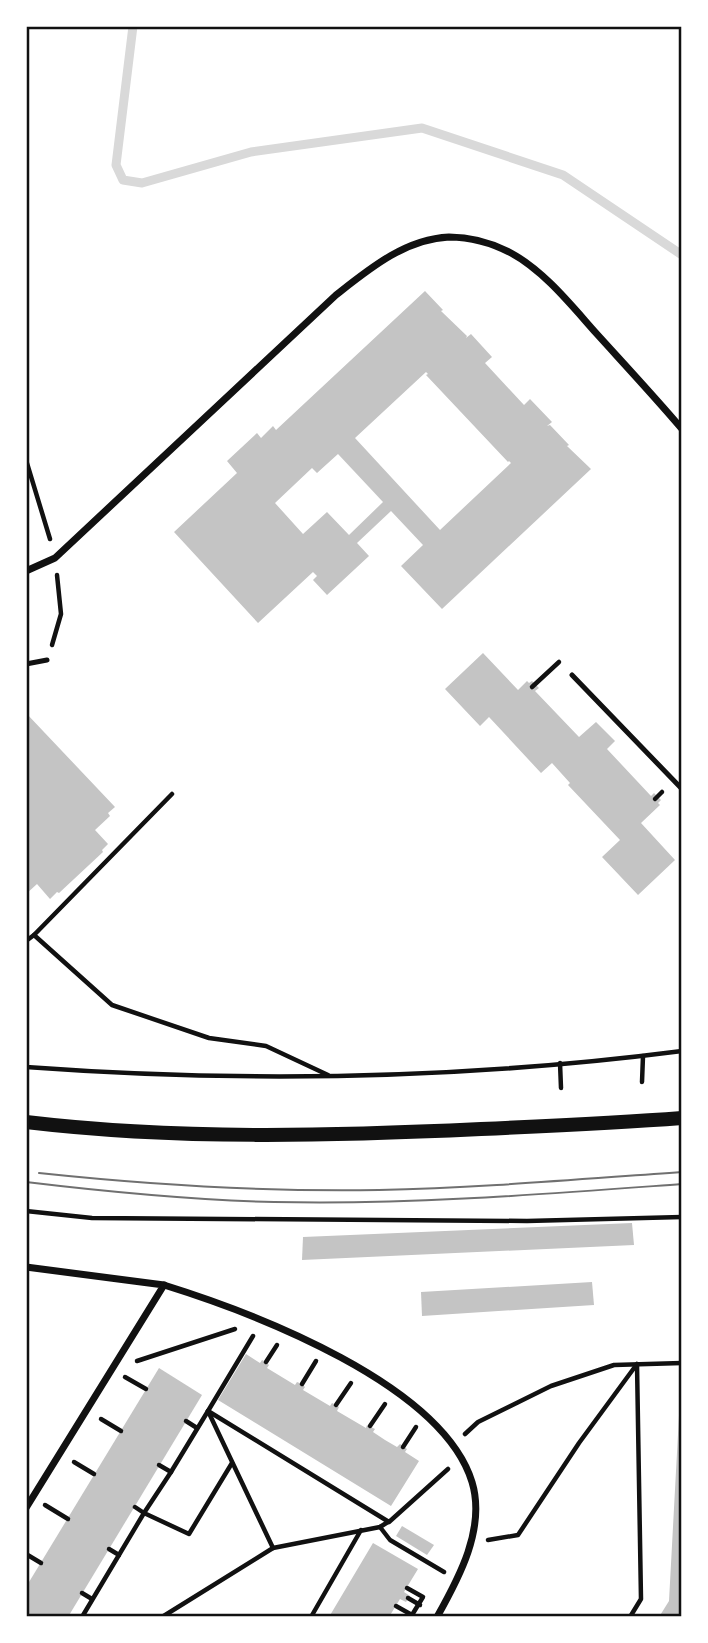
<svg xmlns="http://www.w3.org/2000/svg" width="708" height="1643" viewBox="0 0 708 1643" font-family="'PT Sans Narrow',sans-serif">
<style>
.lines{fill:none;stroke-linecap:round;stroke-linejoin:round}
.stream{stroke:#d9d9d9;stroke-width:9}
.building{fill:#c4c4c4;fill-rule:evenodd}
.path{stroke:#111;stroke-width:4.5}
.service{stroke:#111;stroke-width:5}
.minor{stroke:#111;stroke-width:7}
.secondary{stroke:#111;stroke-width:14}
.tram{stroke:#707070;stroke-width:2}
.neatline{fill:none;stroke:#111;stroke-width:2.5}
</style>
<rect width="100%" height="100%" fill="#fff"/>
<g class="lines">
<polyline class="stream" points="133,26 116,165 123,180 142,183 251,152 422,128 563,175 682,255"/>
</g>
<g class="building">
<path d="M425,291L443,310L441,311L467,336L466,338L471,334L492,357L485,363L524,405L530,399L552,422L547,426L550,425L569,445L567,446L591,469L442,609L401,566L423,545L391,511L357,543L369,556L327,595L313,580L317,576L313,572L258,623L174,532L237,473L227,461L257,433L261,438L273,426L276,430ZM426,372L428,374L426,375L508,462L509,461L511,463L440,530L355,438ZM338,454L383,502L349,535L327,512L303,534L275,503L312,468L317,473Z"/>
<polygon points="483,653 518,690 527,681 529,683 532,681 539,688 535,691 579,737 596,722 615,741 607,749 651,796 654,793 661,800 658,803 660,805 641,823 675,860 638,895 602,857 620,840 568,785 570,783 552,763 541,773 489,717 480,726 445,689"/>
<polygon points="26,713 115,807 108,813 110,816 95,830 108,844 102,850 103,852 59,893 57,892 50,899 37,884 26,894"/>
<polygon points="632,1223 634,1245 302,1260 303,1237"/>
<polygon points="592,1282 594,1305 422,1316 421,1292"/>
<polygon points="246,1354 260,1363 262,1360 266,1362 269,1365 267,1368 295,1385 297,1382 302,1384 305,1387 303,1390 330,1406 332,1403 336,1405 339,1407 337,1411 366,1428 367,1425 375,1429 373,1432 385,1440 397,1447 400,1444 407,1449 405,1452 419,1461 391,1506 218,1400"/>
<polygon points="159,1368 202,1395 68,1617 26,1617 26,1587"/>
<polygon points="680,1397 682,1397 682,1617 659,1617 669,1601"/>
<polygon points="402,1526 434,1545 427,1555 396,1536"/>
<polygon points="373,1543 418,1569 404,1592 410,1596 406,1602 400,1599 389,1617 329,1617"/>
</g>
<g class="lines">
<g class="path">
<polyline points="26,460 50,539"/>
<polyline points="52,645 61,614 57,575"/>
<polyline points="532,687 559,662"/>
<polyline points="172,794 34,935 112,1005 209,1038 266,1046 328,1075"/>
<polyline points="655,799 662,792"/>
<polyline points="26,941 34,935"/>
<polyline points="560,1063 561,1088"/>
<path d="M26,1067C244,1083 465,1079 682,1051"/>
<polyline points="642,1082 643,1056"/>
<polyline points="26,1211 92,1218 527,1221 682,1217"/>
<polyline points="253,1336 208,1411 389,1522 448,1469"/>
<polyline points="137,1361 235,1329"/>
<polyline points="266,1362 277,1345"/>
<polyline points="125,1377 146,1389"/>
<polyline points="302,1384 316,1361"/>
<polyline points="336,1405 351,1383"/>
<polyline points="101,1419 121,1431"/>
<polyline points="186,1421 197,1428"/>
<polyline points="370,1426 385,1404"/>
<polyline points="465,1434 478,1422 551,1386 614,1365 682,1363"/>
<polyline points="403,1447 416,1427"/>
<polyline points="74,1462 94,1474"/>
<polyline points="159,1465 171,1472 208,1411"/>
<polyline points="171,1472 144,1513 189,1534 232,1463"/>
<polyline points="45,1505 68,1519"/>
<polyline points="380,1527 390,1540 444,1572"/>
<polyline points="488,1540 518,1535 579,1443 637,1364 641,1599 630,1617"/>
<polyline points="273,1548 380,1527 388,1522"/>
<polyline points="109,1549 119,1555"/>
<polyline points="26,1554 41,1563"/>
<polyline points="82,1593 92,1599"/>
<polyline points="408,1598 420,1605"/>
<polyline points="396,1606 412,1615 423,1597 407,1588"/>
<polyline points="82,1617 144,1513 135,1507"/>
<polyline points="162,1617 273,1548 208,1411"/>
<polyline points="311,1617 361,1530"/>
</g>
<g class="service">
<polyline points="26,664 47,660"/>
<polyline points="572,675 682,789"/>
</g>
<g class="minor">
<path d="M26,571L55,558L336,295C369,269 405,239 449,237C469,237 492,243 511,253C544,271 571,305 596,333C625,365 654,396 682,429"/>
<polyline points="26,1267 164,1285 26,1508"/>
<path d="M164,1285C254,1313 442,1384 472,1482C486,1528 459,1578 437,1617"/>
</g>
<path class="secondary" d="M26,1122C177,1140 330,1136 481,1129C548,1126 615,1123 682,1118"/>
<g class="tram">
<path d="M39,1173C152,1185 265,1192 379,1190C480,1188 581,1179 682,1172"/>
<path d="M26,1182C109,1192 191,1200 274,1202C411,1205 546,1194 682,1184"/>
</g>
</g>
<rect width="708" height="1643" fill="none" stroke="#ffffff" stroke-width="56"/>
<rect x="28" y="28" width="652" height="1587" class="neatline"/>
</svg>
